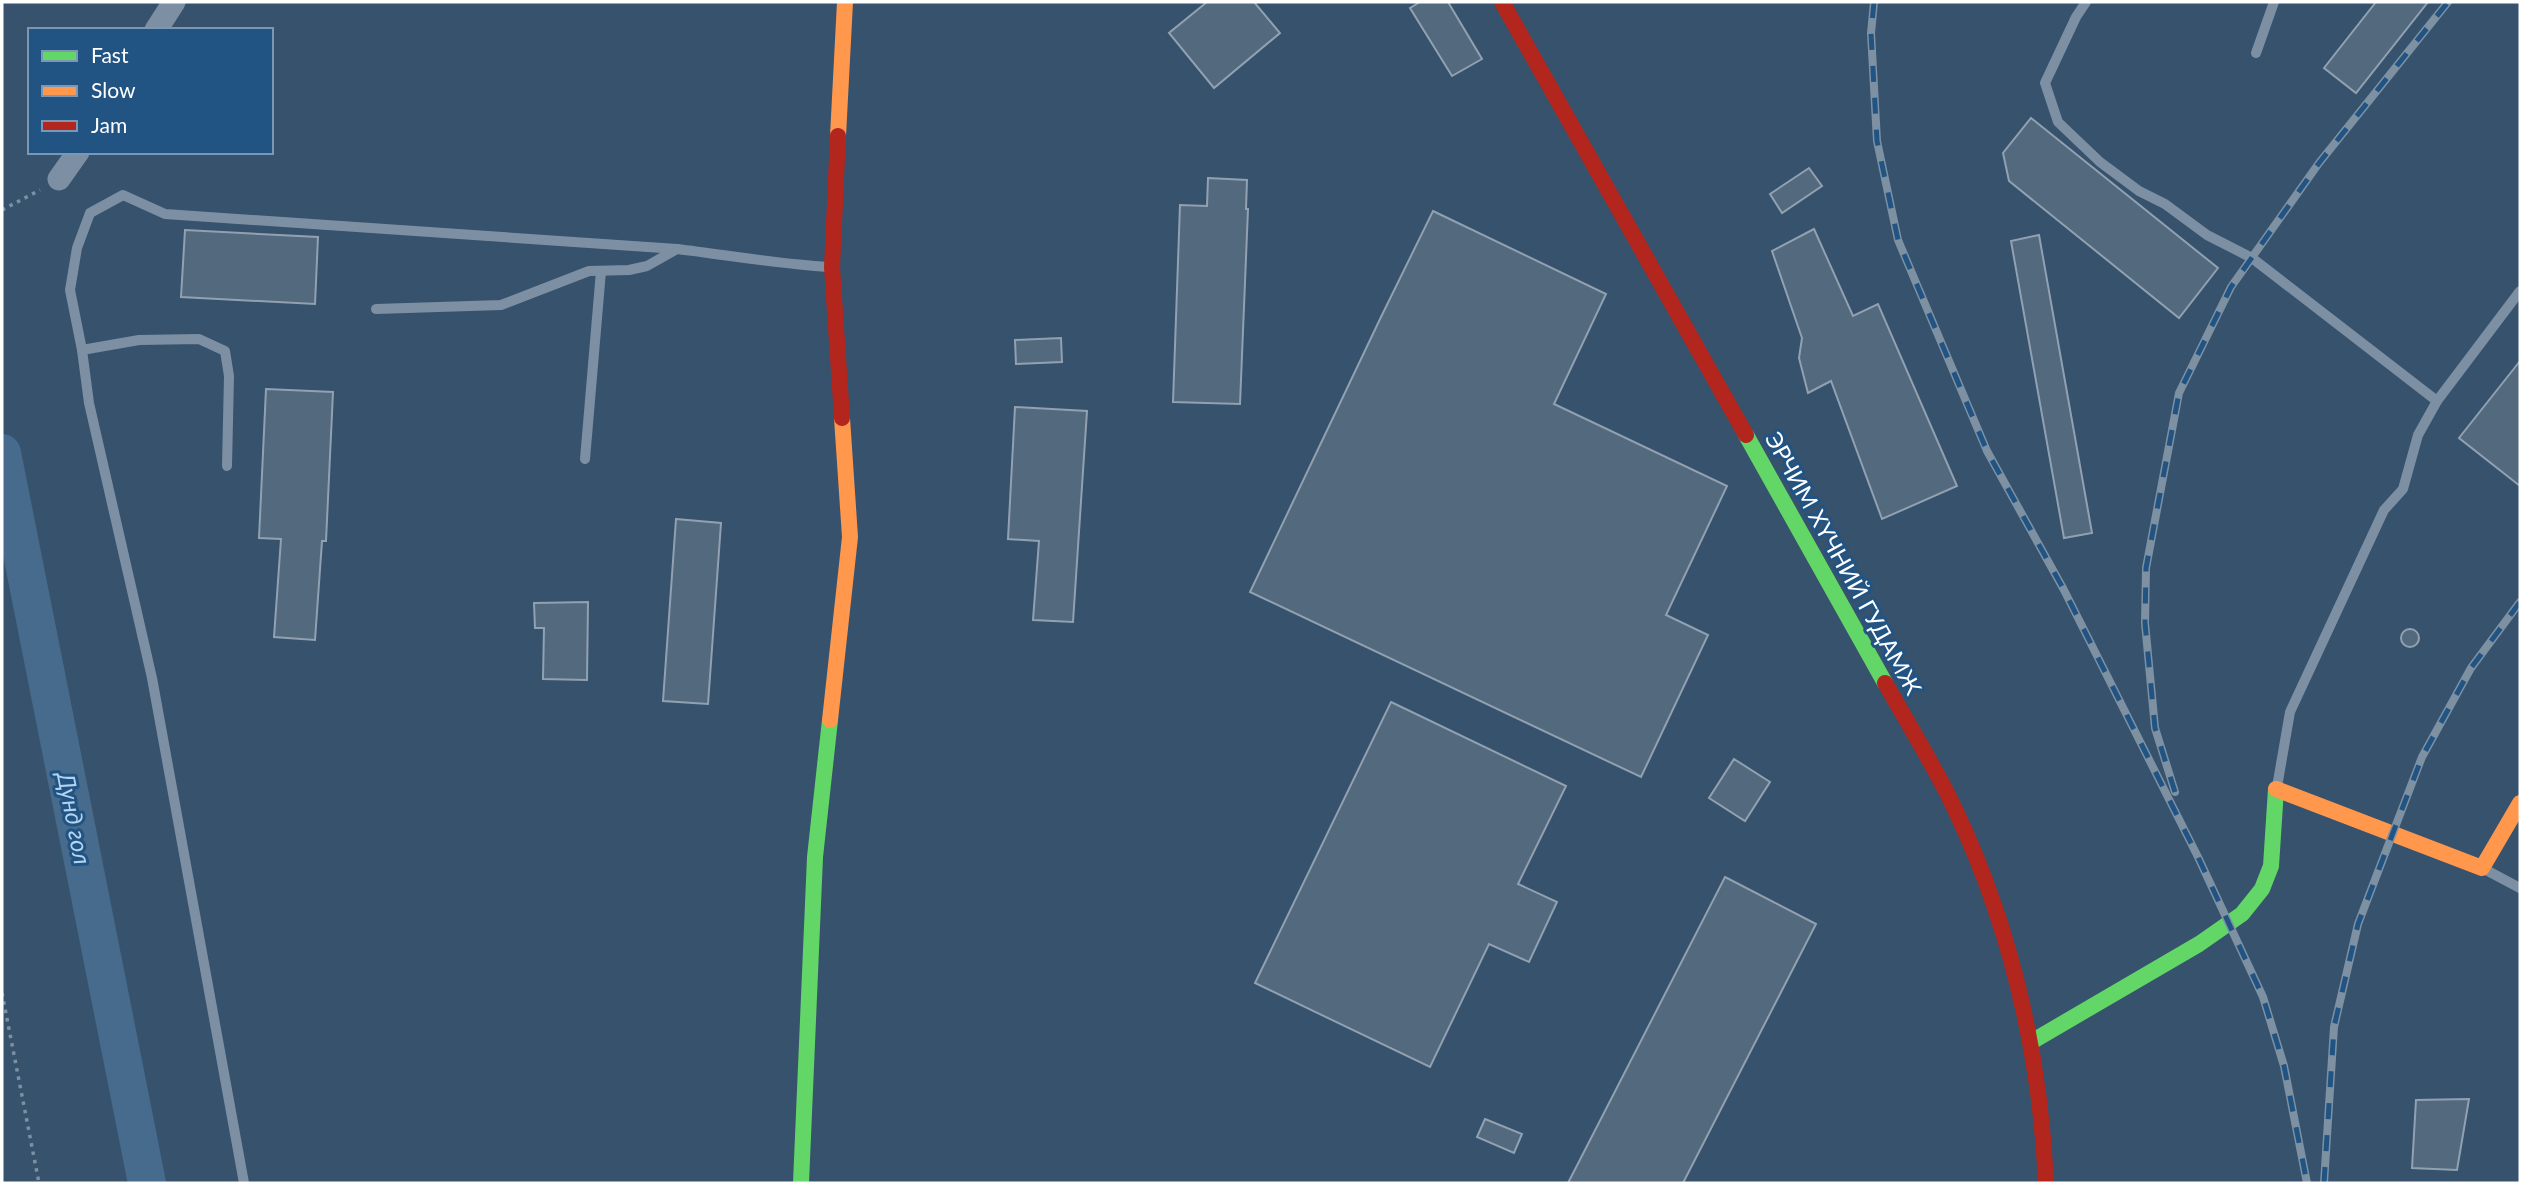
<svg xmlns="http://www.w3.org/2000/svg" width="2522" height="1185" viewBox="0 0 2522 1185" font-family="Lato,sans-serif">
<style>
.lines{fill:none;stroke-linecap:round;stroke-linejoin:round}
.river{stroke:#466b8c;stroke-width:38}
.building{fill:#52697e;stroke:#91a1b1;stroke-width:2}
.path{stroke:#7d90a3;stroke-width:3.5;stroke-dasharray:3.5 5;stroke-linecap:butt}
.lane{stroke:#7d90a3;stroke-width:10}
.street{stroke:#7d90a3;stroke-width:23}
.fast{stroke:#63d668;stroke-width:16}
.slow{stroke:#ff974d;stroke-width:16}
.jam{stroke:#b3261e;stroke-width:16}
.rail-casing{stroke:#7e91a3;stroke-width:8}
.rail{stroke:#215383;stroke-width:5;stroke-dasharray:16;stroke-linecap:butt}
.labels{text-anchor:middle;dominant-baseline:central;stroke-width:6;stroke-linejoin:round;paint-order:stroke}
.street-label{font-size:23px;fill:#fff;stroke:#215383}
.water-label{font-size:24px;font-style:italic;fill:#b3d4f0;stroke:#215383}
</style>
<rect width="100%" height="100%" fill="#37526d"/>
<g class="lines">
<polyline class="river" points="2,453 147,1183"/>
</g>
<g class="building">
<polygon points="1207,2 1254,2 1280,33 1214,88 1169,33"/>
<polygon points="1420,2 1448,2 1482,59 1452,76 1410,8"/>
<polygon points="2376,2 2428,2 2356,93 2324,68"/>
<polygon points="2031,118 2218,268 2179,318 2009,181 2003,153"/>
<polygon points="1809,168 1822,186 1782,213 1770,194"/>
<polygon points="1208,178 1247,180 1246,209 1248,209 1240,404 1173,402 1180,205 1207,206"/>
<polygon points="1433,211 1606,294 1554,404 1727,486 1666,615 1708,635 1641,777 1250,592 1381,317"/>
<polygon points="1814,229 1853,316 1878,304 1957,486 1882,519 1831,381 1808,393 1799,358 1802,338 1772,251"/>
<polygon points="185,230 318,237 315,304 181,297"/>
<polygon points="2039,235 2092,533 2064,538 2011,241"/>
<polygon points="1061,338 1062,362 1016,364 1015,340"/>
<polygon points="2520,361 2520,486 2459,438"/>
<polygon points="266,389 333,392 326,541 322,541 315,640 274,637 281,539 259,538"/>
<polygon points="1015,407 1087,411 1073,622 1033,620 1039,541 1008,539"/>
<polygon points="676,519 721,523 708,704 663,701"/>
<polygon points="588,602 587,680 543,679 544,628 535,628 534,603"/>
<circle cx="2410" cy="638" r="9"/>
<polygon points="1391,702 1566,786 1518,884 1557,902 1529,962 1489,944 1430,1067 1255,983"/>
<polygon points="1734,759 1770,782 1745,821 1709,798"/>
<polygon points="1725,877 1816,924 1683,1183 1568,1183"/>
<polygon points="2469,1099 2457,1170 2412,1168 2416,1100"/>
<polygon points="1485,1119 1522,1134 1514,1153 1477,1137"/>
</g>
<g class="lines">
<g class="path">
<polyline points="2,210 40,190"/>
<polyline points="2,993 39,1183"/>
</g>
<g class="lane">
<polyline points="2086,2 2076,17 2045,83 2058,122 2100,162 2139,191 2165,204 2207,235 2252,258 2437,401"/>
<polyline points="2256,53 2274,2"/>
<polyline points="376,309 501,305 589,271 629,270 647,266 677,249"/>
<path d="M82,350L70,290L77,248L90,213L123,195L165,214L677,249C727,255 777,264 828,267"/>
<polyline points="585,459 601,271"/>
<polyline points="227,466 229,376 225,351 199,339 139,340 82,350 89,403 152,678 244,1183"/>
<polyline points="2277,787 2290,712 2384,510 2403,489 2418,435 2437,401 2520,291"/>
<polyline points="2486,870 2520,888"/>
</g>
<g class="street">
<polyline points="156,30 174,2"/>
<polyline points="59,179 78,152"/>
</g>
<g class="fast">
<polyline points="1746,435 1885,683"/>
<polyline points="2031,1042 2199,944 2242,914 2262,889 2271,866 2276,789"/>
<polyline points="801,1183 815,857 830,720"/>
</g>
<g class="slow">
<polyline points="838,136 845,2"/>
<polyline points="830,720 850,537 842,418"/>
<polyline points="2276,789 2482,868 2520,803"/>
</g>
<g class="jam">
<polyline points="1502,2 1746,435"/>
<polyline points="838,136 832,267 842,418"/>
<path d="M1885,683C1905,718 1926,753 1945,789C2007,911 2040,1047 2046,1183"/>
</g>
<defs>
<g id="rail">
<polyline points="1874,2 1871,33 1877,141 1898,240 1987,451 2064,590 2198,857 2263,997 2284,1066 2307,1183"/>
<polyline points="2175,792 2155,728 2145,623 2146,568 2179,393 2231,287 2319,163 2448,2"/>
<polyline points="2324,1183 2334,1027 2358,924 2422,757 2471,668 2520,602"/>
</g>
</defs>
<use href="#rail" class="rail-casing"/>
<use href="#rail" class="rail"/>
</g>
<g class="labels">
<g class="street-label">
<text transform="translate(1844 563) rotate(61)">ЭРЧИМ ХҮЧНИЙ ГУДАМЖ</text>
</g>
<g class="water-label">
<text transform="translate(75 818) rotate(79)">Дунд гол</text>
</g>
</g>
<rect width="2522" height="1185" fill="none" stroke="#ffffff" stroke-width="7"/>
<rect x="28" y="28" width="245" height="126" fill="#215383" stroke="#7a98b5" stroke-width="2"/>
<rect x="42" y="51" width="35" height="10" fill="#63d668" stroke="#7a98b5" stroke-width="2"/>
<text x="91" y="63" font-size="21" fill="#ffffff">Fast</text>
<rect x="42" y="86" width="35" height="10" fill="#ff974d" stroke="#7a98b5" stroke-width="2"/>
<text x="91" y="98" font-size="21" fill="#ffffff">Slow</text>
<rect x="42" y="121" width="35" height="10" fill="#b3261e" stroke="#7a98b5" stroke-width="2"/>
<text x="91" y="133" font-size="21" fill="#ffffff">Jam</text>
</svg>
